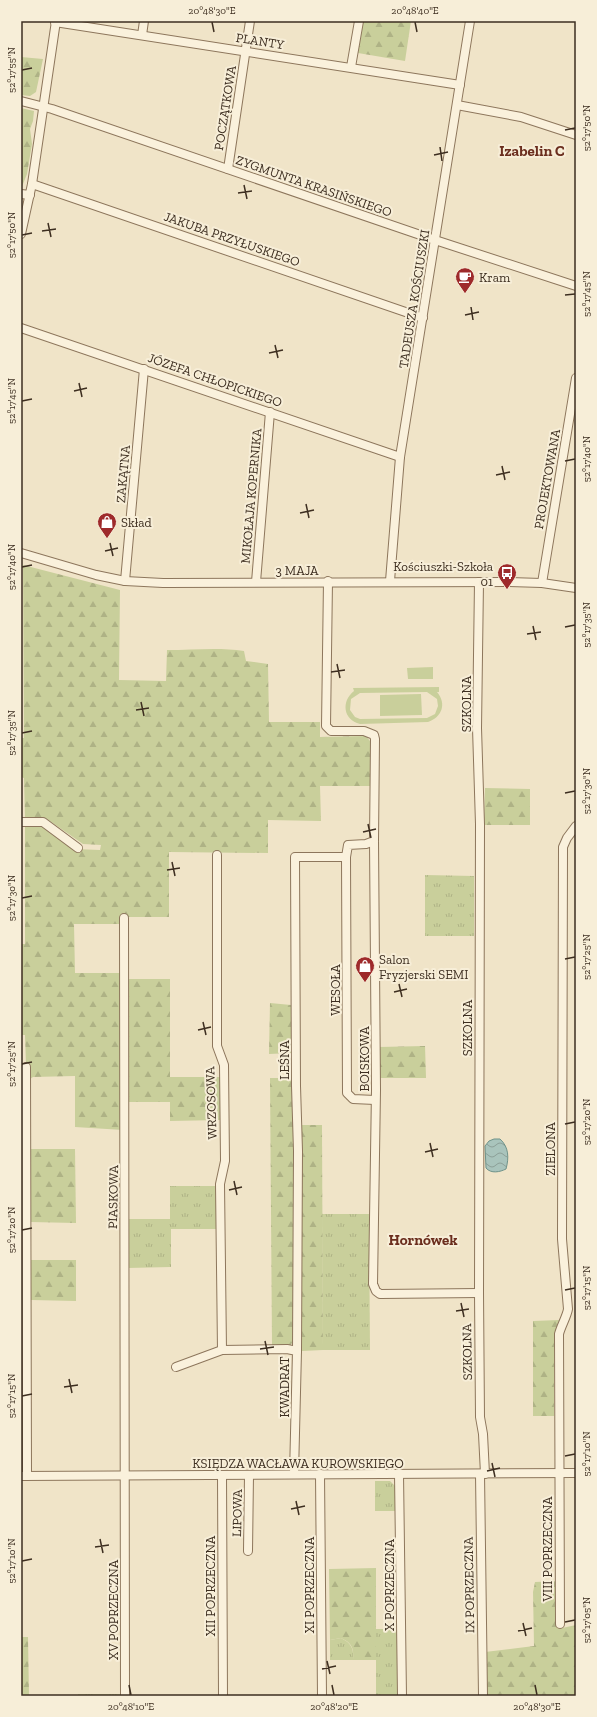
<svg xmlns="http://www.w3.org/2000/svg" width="597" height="1717" viewBox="0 0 597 1717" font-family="'Zilla Slab',serif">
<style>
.grass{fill:url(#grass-tufts)}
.forest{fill:url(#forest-firs)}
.pitch{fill:#c9cf9b;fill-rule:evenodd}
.water{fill:url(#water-waves);stroke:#6f938a}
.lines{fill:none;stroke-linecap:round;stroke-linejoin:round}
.minor-casing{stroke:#8d765c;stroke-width:10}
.minor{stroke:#faf1dc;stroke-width:8}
.ticks{fill:none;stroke:#3d2e20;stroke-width:1.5}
.labels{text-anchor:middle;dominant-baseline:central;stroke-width:4;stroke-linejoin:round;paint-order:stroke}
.street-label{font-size:13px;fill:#3d2e20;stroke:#f7eed8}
.poi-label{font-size:13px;fill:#3d2e20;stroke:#f7eed8;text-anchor:start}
.quarter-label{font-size:15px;font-weight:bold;fill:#6b2e1e;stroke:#f7eed8}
.neatline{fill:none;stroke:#3d2e20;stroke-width:1.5}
.ticks-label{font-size:10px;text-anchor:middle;fill:#3d2e20}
</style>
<defs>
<pattern id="grass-tufts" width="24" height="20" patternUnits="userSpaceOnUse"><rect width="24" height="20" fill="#c9cf9b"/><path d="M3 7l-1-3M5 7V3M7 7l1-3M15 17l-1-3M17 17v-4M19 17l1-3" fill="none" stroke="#aeb285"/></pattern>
<pattern id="forest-firs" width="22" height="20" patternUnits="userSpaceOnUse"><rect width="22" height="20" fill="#c9cf9b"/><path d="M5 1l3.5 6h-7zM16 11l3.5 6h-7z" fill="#aeb285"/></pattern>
<pattern id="water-waves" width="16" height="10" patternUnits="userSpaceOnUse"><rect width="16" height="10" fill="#a9c4bc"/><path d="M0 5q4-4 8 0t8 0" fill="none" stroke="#8ba098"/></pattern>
</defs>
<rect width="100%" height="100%" fill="#f0e4c8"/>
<g class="grass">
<polygon points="425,875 474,876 474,936 425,936"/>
<polygon points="170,1186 216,1186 217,1229 171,1229 171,1267 128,1268 128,1219 170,1219"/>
<polygon points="322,1214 369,1214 370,1350 323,1350"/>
<polygon points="375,1481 390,1481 395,1486 395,1511 375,1511"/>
<rect x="376" y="1629" width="23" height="67"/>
<path d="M341,1638C351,1643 354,1648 353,1660H330V1640Z"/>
<rect x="78" y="1694" width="43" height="2"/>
</g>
<g class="forest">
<polygon points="363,21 411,21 405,61 358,53"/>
<polygon points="21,57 43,59 36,92 30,96 21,95"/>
<polygon points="21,108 34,111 33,121 30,129 32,144 27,174 21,189"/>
<path d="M23,565L120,590L119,680L166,681L167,650C193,650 219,647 244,651L246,661L268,664L269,722H320V737L366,736L370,741L371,786H320L321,821L268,820V853L169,852V917H127L121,924H74L75,973H121L127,979H170V1077H220L221,1120L170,1121V1102H122L123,1130L75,1127V1076L33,1077L30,1079V1068L26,1065L25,1035H21V944H25V827H44L74,849L100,850L101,845L83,844L47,819H25L24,778L21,777V738H24Z"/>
<polygon points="485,788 530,789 530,825 484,825"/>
<polygon points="270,1003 291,1005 291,1053 269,1054"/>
<polygon points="425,1046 426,1078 379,1078 379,1047"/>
<polygon points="270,1078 293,1078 295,1151 294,1340 290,1346 272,1345"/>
<polygon points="301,1125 322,1125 323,1350 302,1351"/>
<polygon points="30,1149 75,1149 76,1223 30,1222"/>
<polygon points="30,1260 76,1260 76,1301 31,1300"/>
<polygon points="559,1320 554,1345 554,1416 533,1416 533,1321"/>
<path d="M376,1568V1660H353C354,1648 352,1643 341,1638L330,1640L329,1569Z"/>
<polygon points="557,1581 557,1627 562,1628 576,1625 576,1696 486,1696 485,1652 534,1646 533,1592 535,1582"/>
<polygon points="21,1637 28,1637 29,1696 21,1696"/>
</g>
<g class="pitch">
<polygon points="433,667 433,679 408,679 407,668"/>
<path d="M439,687V692H437C447,704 442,717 428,722L360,724C343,720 341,701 354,691L353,688ZM427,692L437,699L438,706L435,714L427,718L360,719L355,717L350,710L351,699L360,693Z"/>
<polygon points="421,694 422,715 380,716 380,695"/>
</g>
<path class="water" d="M494,1139H500C509,1147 509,1158 506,1169C500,1172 491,1174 486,1168L485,1146L489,1141Z"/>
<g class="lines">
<defs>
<g id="minor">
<polyline points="55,22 460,85"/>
<polyline points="142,35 144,21"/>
<polyline points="351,67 359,21"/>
<polyline points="21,101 52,109 435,240 576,286"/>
<polyline points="457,105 521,117 576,135"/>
<polyline points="228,169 250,21"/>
<polyline points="32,184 423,318"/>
<polyline points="21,194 30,195"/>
<polyline points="21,234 32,184 56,21"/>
<polyline points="21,328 400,457"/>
<polyline points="21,553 96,575 125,581 163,583 509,582 542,583 576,588"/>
<polyline points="125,581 144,369"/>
<polyline points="328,581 326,726 331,731 364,731 374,735 375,739 374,841 376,1090 373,1284 376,1291 380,1294 479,1293"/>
<polyline points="390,581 400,457 470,21"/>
<polyline points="256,582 270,412"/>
<polyline points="479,582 477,728 480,824 479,1293 480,1417 483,1434 485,1474"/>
<polyline points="542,583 576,378"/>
<polyline points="21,822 43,822 78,848"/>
<polyline points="217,855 217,1046 224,1065 225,1161 220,1184 222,1350"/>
<polyline points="346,857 347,1093 353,1099 375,1100"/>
<polyline points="124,918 125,1696"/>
<polyline points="26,1067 27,1476"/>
<polyline points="297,1351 298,1151 296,1086 295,857 346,857 348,845 366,844 374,841"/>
<polyline points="176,1367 222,1350 287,1349 297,1351 294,1474"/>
<polyline points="320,1474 322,1696"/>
<polyline points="399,1474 402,1696"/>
<polyline points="480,1474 483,1696"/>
<polyline points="222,1475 223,1696"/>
<polyline points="21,1476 576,1473"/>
<polyline points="248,1551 249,1475"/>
<path d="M560,1624L559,1334C561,1326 567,1316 568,1309L562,1239L563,847L567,838L576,826"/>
</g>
</defs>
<use href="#minor" class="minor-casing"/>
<use href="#minor" class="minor"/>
</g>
<path class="ticks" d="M212,22L214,32M415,22L417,32M22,70L32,68M565,130L575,128M440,147L442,161M434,155L448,152M244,185L247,199M238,193L252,191M48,223L51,237M42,231L56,229M22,235L32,233M565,295L575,294M471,307L473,320M465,315L479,312M275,345L278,358M269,353L283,350M79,383L82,397M74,391L87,388M22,401L32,399M565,461L575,459M502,466L505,480M496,475L510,472M306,504L309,518M300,513L314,510M110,543L113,556M105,551L118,548M22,567L32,565M533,626L536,640M565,627L575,625M527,634L541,632M337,664L340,678M331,672L345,670M141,702L144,716M136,710L149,708M22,733L32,731M565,793L575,791M368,824L371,838M363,832L376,829M172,862L175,876M167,870L180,868M22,898L32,896M565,959L575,957M399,984L402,997M394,992L407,989M203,1022L206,1035M198,1030L211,1027M22,1064L32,1062M565,1124L575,1122M430,1143L433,1157M425,1152L438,1149M234,1181L237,1195M229,1190L242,1187M22,1230L32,1228M565,1290L575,1288M461,1303L464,1317M456,1311L469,1309M265,1341L268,1355M260,1349L274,1347M69,1379L72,1393M64,1387L78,1385M22,1396L32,1394M565,1456L575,1454M492,1463L495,1477M487,1471L500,1468M296,1501L299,1515M291,1509L305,1506M100,1539L103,1553M95,1547L109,1545M22,1561L32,1559M565,1622L575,1620M523,1623L526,1636M518,1631L532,1628M327,1661L330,1674M322,1669L336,1666M129,1685L131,1695M332,1685L334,1695M535,1685L537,1695"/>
<defs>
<symbol id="cafe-pin" viewBox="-11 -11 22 30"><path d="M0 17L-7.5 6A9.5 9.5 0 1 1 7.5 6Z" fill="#9e2a2b" stroke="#f7eed8"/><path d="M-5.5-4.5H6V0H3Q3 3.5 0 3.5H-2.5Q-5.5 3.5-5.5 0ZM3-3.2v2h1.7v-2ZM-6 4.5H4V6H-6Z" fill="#fff"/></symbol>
<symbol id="shop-pin" viewBox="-11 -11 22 30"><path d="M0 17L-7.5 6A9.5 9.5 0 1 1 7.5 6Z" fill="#9e2a2b" stroke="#f7eed8"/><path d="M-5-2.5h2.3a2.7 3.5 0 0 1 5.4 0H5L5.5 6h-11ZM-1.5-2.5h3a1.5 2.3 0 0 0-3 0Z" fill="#fff"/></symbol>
<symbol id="bus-pin" viewBox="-11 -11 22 30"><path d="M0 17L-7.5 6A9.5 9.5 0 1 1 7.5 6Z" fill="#9e2a2b" stroke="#f7eed8"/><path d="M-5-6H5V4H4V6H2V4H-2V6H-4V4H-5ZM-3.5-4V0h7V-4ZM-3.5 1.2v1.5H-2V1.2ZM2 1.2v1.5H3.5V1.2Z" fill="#fff"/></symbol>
</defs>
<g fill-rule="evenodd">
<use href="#cafe-pin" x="454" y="266" width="22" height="30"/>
<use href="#shop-pin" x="96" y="511" width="22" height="30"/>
<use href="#bus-pin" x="496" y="562" width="22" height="30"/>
<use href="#shop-pin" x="354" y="955" width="22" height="30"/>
</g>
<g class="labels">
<g class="street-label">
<text transform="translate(260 41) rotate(9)">PLANTY</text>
<text transform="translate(225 108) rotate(-81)">POCZĄTKOWA</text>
<text transform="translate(314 186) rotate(19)">ZYGMUNTA KRASIŃSKIEGO</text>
<text transform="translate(232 239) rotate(19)">JAKUBA PRZYŁUSKIEGO</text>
<text transform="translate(414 299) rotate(-81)">TADEUSZA KOŚCIUSZKI</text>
<text transform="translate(215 380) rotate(19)">JÓZEFA CHŁOPICKIEGO</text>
<text transform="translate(123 474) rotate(-85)">ZAKĄTNA</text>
<text transform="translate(547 479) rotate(-80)">PROJEKTOWANA</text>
<text transform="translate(251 496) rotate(-85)">MIKOŁAJA KOPERNIKA</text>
<text x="297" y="570">3 MAJA</text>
<text transform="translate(466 704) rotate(-90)">SZKOLNA</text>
<text transform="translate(335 990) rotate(-90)">WESOŁA</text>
<text transform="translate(467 1028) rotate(-90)">SZKOLNA</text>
<text transform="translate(364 1059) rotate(-90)">BOISKOWA</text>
<text transform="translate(284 1060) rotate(-90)">LEŚNA</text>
<text transform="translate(211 1103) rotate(-92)">WRZOSOWA</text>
<text transform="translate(550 1149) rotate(-90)">ZIELONA</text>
<text transform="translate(113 1197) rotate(-89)">PIASKOWA</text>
<text transform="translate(467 1352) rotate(-91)">SZKOLNA</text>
<text transform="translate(284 1387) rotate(-90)">KWADRAT</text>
<text x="298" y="1463">KSIĘDZA WACŁAWA KUROWSKIEGO</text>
<text transform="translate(237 1513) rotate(-89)">LIPOWA</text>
<text transform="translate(547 1549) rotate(-90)">VIII POPRZECZNA</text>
<text transform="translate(309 1585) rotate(-90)">XI POPRZECZNA</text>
<text transform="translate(389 1585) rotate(-90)">X POPRZECZNA</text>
<text transform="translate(469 1585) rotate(-91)">IX POPRZECZNA</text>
<text transform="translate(210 1586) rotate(-90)">XII POPRZECZNA</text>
<text transform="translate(113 1610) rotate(-90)">XV POPRZECZNA</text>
</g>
<g class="poi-label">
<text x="479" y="277">Kram</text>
<text x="121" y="522">Skład</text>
<text x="493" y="566" text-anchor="end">Kościuszki-Szkoła<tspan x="493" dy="15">01</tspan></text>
<text x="379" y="959">Salon<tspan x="379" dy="15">Fryzjerski SEMI</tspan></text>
</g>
<g class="quarter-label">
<text x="532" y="151">Izabelin C</text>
<text x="423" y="1240">Hornówek</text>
</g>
</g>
<rect width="597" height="1717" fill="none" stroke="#f7eed8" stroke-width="44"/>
<rect x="22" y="22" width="553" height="1673" class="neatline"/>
<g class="ticks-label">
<text x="212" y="14">20°48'30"E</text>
<text x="415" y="14">20°48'40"E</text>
<text transform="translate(11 70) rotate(-90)" y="4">52°17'55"N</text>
<text transform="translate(586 128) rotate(-90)" y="4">52°17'50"N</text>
<text transform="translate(11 235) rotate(-90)" y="4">52°17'50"N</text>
<text transform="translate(586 294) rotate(-90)" y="4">52°17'45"N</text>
<text transform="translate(11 401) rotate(-90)" y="4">52°17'45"N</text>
<text transform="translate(586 459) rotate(-90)" y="4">52°17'40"N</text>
<text transform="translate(11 567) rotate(-90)" y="4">52°17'40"N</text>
<text transform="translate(586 625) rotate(-90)" y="4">52°17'35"N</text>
<text transform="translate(11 733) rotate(-90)" y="4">52°17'35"N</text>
<text transform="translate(586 791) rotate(-90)" y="4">52°17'30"N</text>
<text transform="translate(11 898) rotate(-90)" y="4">52°17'30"N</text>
<text transform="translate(586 957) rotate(-90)" y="4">52°17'25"N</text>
<text transform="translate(11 1064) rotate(-90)" y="4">52°17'25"N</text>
<text transform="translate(586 1122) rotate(-90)" y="4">52°17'20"N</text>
<text transform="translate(11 1230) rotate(-90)" y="4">52°17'20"N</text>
<text transform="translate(586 1288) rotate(-90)" y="4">52°17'15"N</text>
<text transform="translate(11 1396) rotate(-90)" y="4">52°17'15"N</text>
<text transform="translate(586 1454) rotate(-90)" y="4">52°17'10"N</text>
<text transform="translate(11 1561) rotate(-90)" y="4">52°17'10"N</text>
<text transform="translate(586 1620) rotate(-90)" y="4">52°17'05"N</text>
<text x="131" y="1710">20°48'10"E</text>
<text x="334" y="1710">20°48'20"E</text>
<text x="537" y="1710">20°48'30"E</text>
</g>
</svg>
